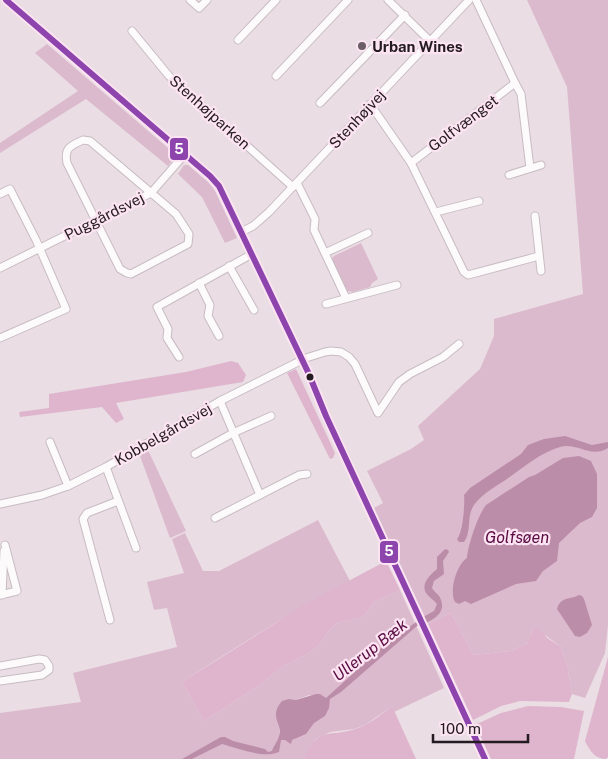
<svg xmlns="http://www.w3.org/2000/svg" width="608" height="759" viewBox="0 0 608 759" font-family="'Public Sans',sans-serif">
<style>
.green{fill:#dcbacd;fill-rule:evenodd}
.forest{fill:#deb5cd}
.water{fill:#bc8da9}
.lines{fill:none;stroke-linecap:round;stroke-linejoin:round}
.minor-casing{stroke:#c7bcc2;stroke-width:9}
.minor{stroke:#fcfafb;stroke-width:7}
.bus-1-casing{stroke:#fde4f2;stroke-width:10}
.bus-1{stroke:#8e44ad;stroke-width:6}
.poi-dot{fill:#695f65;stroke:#fde4f2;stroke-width:2}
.bus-dot{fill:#231b20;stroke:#fde4f2;stroke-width:2}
.labels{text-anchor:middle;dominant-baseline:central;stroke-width:4.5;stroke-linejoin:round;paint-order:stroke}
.poi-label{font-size:15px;font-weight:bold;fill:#231b20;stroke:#fde4f2;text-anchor:start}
.street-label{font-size:15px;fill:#231b20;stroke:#fde4f2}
.water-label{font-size:16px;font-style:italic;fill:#590b42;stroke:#fde4f2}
.line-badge{stroke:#fde4f2;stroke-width:2}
.badge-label{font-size:14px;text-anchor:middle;font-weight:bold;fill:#fff}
</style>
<rect width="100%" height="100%" fill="#eadde4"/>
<g class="green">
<polygon points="527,0 608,0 608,625 605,653 585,698 572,694 567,664 560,646 534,627 527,644 511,651 473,655 451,613 428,624 374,508 383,503 367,471 411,449 424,440 418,426 480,369 494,336 494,319 583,294 567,87"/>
<polygon points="47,44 176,155 168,166 86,99 0,153 0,143 78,91 35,53"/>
<polygon points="184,165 188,165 209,183 215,191 237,238 225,243 202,197 178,174"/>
<polygon points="361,243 378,279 372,283 370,287 353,292 347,291 332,259 334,256"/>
<polygon points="147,448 186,531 170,538 139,453"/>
<path d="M318,520L350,581C292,611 237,647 182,682L204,721L258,686L282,667L309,653L321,643L327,633L337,623L363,617L374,602L400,590L444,688L394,712L392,706L365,725L354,729L330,732L316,739L304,759H0V713L81,702L73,673L177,647L167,608L154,610L147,582L184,573L172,539L185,533L203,571H219ZM309,695L324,698L323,714L311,721L307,727L279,740V727L289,699L296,700Z"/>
</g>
<g class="forest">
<polygon points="231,361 238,363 246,375 243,382 116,403 124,419 116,423 102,407 20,417 19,412 49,408 49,394 186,372"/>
<polygon points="296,369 335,453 333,458 330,459 287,373"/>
<polygon points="386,561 400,590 374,602 363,617 337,623 327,633 321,643 309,653 282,667 258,686 204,721 182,682 309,602"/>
<polygon points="451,613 473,655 511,651 527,644 534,627 542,631 547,638 560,646 567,664 572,694 569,702 520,701 501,706 473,720 428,624"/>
<path d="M608,657V757L606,759C595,759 590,751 585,741Z"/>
<path d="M392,706L416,759H304C320,725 327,738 355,729C369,725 380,715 392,706Z"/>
<polygon points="528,706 561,707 584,711 574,759 491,759 477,728 477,724 501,713"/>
</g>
<g class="water">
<path d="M565,436L592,445L608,442V448C591,459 577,442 560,447C540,453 524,467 507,479C496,486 482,494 474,505C466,516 472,532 464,542H459L457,539C463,533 465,503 464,495L470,488L521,454L528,445L544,439Z"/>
<path d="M579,456L591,461L597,474V508L592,517L580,523L559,543L557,561L543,571L536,581L516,584L471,604L465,601L459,604L455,602C449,592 456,565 467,558C468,545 478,515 486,505L529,477L535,475L563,458Z"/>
<path d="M445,549L448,550L449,552L443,561L444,574L434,581L432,588C434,592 440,595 441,600C447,615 428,623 417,626L341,692L330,699L329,708L325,716L314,723L306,734L292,740L291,744L285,740H281L279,752C263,759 238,748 222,744L192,759H182L221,737H225L233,741L265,749L268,752L272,751C274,745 278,741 279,736C283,722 268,718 282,701L289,699L296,700L316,694H320L326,698L387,643L423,617L434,611L437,604C434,600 427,596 425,591C422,582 431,574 437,569V557Z"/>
<path d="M579,595L582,596L584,599L592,625L587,633L580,637L575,636L557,609C561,596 570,600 579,595Z"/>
</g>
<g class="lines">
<defs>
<g id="minor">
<polyline points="6,0 210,176 219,186 308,372 326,416 393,558 416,610 485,759"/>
<polyline points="190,0 199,8 207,0"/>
<polyline points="388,0 430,41"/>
<polyline points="132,31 169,76 293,187"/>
<polyline points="238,40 276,0"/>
<polyline points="276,76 348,0"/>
<polyline points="515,83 521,94 530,168"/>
<polyline points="320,103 405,15"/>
<polyline points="370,104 411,163 464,272 468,275 539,256"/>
<path d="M83,140L90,141L176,214L189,234L188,244L131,274L127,273L120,269L67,163C64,148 70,146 83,140Z"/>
<polyline points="411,163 515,83 476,0"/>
<polyline points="509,175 541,165"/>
<polyline points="297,183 315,219 314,230 346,298"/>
<polyline points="0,194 10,189 36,240 66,309 0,338"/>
<polyline points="436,212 479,201"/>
<polyline points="535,216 541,271"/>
<polyline points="241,232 253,226 269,212 469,0"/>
<polyline points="325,253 368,233"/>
<polyline points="229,266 254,310"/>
<polyline points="0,268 151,193 185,154"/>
<polyline points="199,283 210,305 208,316 219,336"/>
<polyline points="326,304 397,285"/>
<polyline points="179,357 167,338 168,329 157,307 252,254"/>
<polyline points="220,401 260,495"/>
<polyline points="50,442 68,486"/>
<polyline points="195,454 233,433 271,416"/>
<polyline points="106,467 136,548"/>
<polyline points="0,504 42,495 68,486 106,467 220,401 306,358 325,352 331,351 341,352 349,357 355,364 378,413 399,382 410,374 443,357 459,344"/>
<polyline points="215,518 299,475 307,474"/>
<polyline points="0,595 17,591 5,545"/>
<polyline points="2,595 4,551"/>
<polyline points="110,620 83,519 87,513 118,501"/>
<polyline points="0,666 39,659 45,660 49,666 49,670 42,675 0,681"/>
</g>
</defs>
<use href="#minor" class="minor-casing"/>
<use href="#minor" class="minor"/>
<defs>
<polyline id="bus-1" points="6,0 210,176 219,186 308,372 326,416 485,759"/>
</defs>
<use href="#bus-1" class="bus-1-casing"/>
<use href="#bus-1" class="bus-1"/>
</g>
<circle class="poi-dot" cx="362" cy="46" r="5"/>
<circle class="bus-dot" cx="310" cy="377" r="4.5"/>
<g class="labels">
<g class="poi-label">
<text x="372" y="46">Urban Wines</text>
</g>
<g class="street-label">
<text transform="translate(210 112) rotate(42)">Stenhøjparken</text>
<text transform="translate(357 119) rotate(-47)">Stenhøjvej</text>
<text transform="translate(463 123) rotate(-37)">Golfvænget</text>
<text transform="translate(104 216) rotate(-27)">Puggårdsvej</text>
<text transform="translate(163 434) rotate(-30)">Kobbelgårdsvej</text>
</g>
<g class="water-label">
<text x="517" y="537">Golfsøen</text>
<text transform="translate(370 650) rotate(-38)">Ullerup Bæk</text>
</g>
</g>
<g class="line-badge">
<rect x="169" y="137" width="20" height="24" rx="5" fill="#8e44ad"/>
<rect x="379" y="540" width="20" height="24" rx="5" fill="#8e44ad"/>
</g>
<g class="badge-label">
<text x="179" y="154">5</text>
<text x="389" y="556">5</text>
</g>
<path d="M433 734v8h95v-8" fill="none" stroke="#231b20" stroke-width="2.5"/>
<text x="440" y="734" font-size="15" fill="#231b20" stroke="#fde4f2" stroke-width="4" paint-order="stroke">100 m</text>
</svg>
